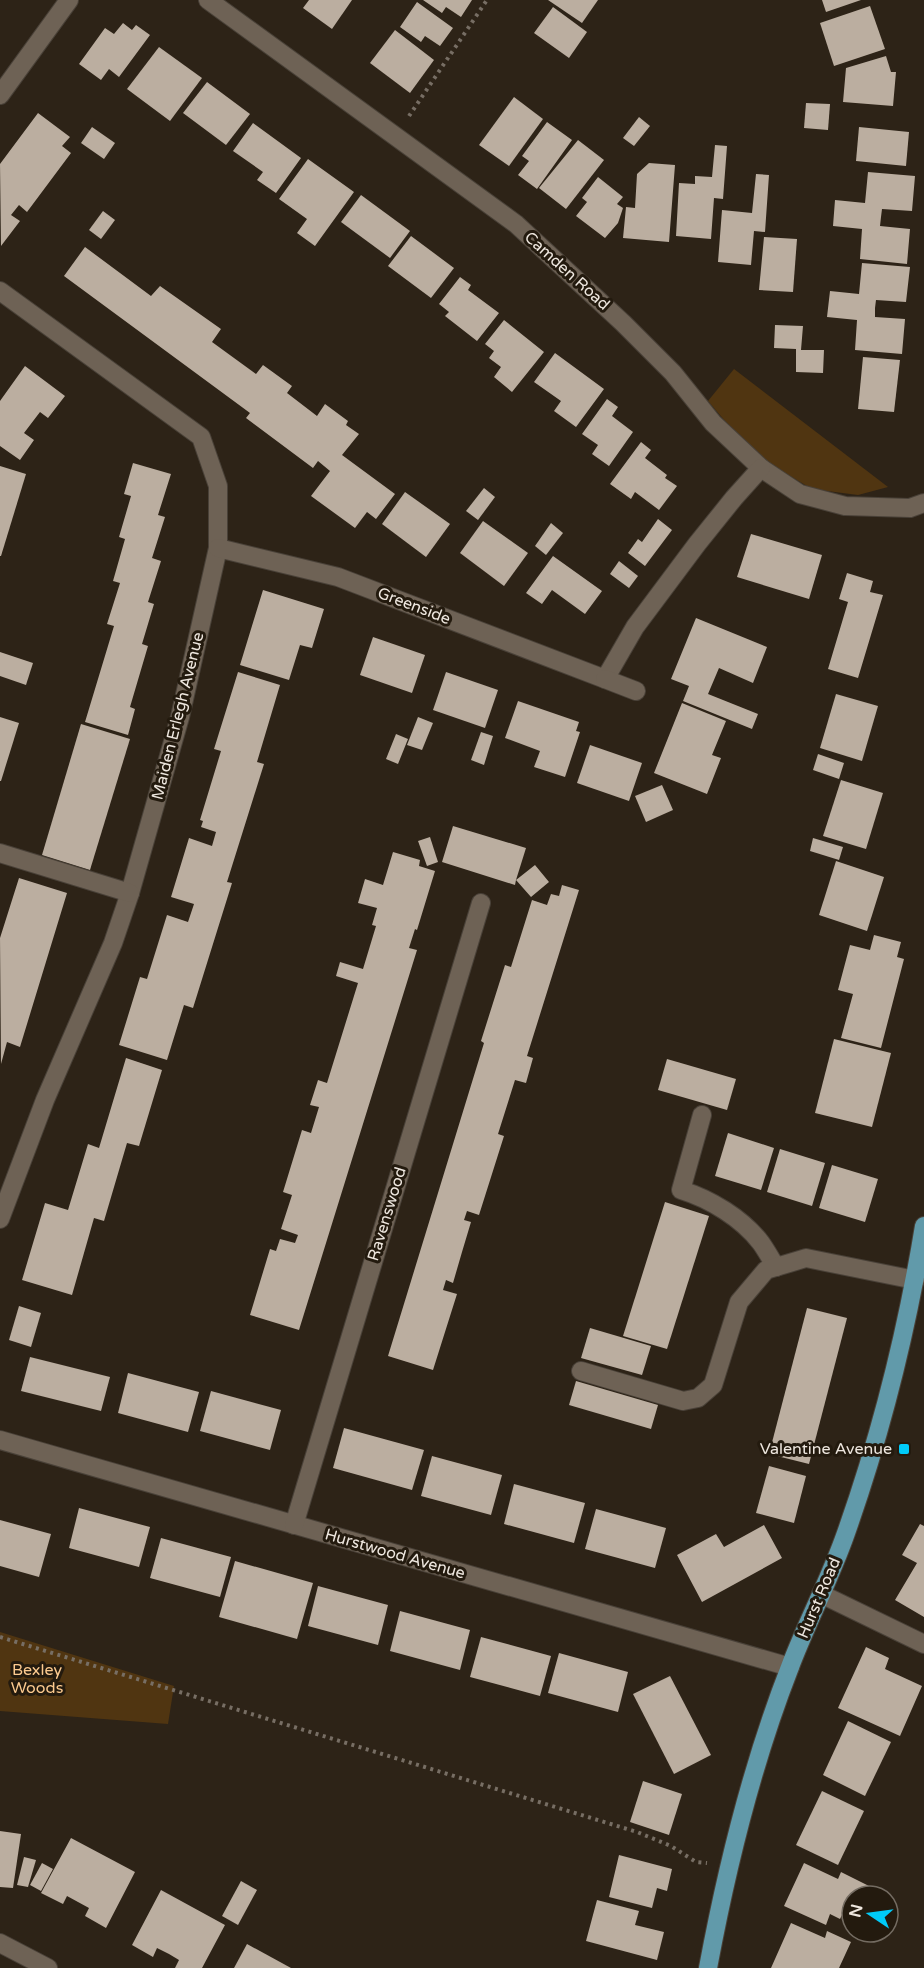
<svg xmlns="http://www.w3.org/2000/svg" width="924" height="1968" viewBox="0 0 924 1968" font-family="'Varela Round',sans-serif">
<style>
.green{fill:#503511}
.building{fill:#bbaea0}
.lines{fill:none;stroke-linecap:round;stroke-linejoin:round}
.minor-casing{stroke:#494138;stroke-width:20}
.major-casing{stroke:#494138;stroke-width:20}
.path{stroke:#776e64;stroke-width:4;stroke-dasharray:3 4.5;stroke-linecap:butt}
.minor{stroke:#6e6255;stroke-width:18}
.major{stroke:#619aaa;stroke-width:18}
.poi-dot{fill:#00cbf9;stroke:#231a0e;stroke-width:2}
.labels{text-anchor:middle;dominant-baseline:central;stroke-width:6;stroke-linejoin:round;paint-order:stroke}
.street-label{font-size:16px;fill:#eee7df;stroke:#231a0e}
.poi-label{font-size:16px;fill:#eee7df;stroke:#231a0e;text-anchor:end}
.park-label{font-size:16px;fill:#fcca8f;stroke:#231a0e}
</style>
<rect width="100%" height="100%" fill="#2d2317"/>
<g class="green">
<polygon points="734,369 888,487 858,495 812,489 770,464 725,421 708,401"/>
<polygon points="0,1632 174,1686 168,1724 0,1711"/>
</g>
<g class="building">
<polygon points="309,0 352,0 332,29 303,8"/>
<polygon points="423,0 472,0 461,17 446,7 442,13"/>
<polygon points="548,0 598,0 582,23"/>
<polygon points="822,0 861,0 826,12"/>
<polygon points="417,2 453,28 440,46 425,36 421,42 400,27"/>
<polygon points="870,6 885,49 834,66 820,23"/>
<polygon points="553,7 587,32 569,58 534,33"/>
<polygon points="123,23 132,30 136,25 150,35 119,77 109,69 101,80 79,64 105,28 114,34"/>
<polygon points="395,30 434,60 410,93 370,63"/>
<polygon points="159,47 202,78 170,121 127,89"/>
<polygon points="886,56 891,72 896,72 893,106 843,102 846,68"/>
<polygon points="207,82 250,114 226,145 183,113"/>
<polygon points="514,97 543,119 509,166 479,145"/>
<polygon points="806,103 830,104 828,130 804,128"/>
<polygon points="38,113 70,137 62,146 71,153 27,212 19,205 11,215 20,221 1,246 0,164"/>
<polygon points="639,117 650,126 634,146 623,138"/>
<polygon points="547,122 572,140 537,189 518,175 529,161 522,156"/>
<polygon points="253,123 301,158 276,193 257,180 263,172 233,151"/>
<polygon points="92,127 115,143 104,159 81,143"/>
<polygon points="859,127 909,132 906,166 856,161"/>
<polygon points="578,140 604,160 566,209 539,188"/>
<polygon points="715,145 727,146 723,199 714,198 711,239 676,236 679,183 695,184 695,176 712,177"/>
<polygon points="308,159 354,192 315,246 297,233 307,219 279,199"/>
<polygon points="649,163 675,165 669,242 623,238 626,207 635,208 637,174"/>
<polygon points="868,172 915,176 912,211 882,209 881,217 880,226 910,229 907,264 860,259 862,229 833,226 835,200 865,203"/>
<polygon points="756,174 769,175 765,232 754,231 751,265 718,262 722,210 752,213"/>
<polygon points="598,177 623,197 617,204 623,208 618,223 605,238 576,216 587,202 582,198"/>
<polygon points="361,195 410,231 390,258 341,222"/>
<polygon points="103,211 115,220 101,239 89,230"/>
<polygon points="411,236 454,268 431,298 388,266"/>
<polygon points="764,237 797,239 793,292 759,290"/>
<polygon points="85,247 151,296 160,286 221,329 212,342 256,374 263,365 292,386 287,393 317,416 325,404 348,421 346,425 359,434 342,455 395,494 376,519 367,512 355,528 311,496 330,471 318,461 313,468 246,418 250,413 64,276"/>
<polygon points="862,263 910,267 906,302 876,300 875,308 875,317 905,319 902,354 855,350 857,320 827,317 830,291 859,294"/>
<polygon points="460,277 471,285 468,290 499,313 477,341 445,316 449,312 439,304"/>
<polygon points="504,320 544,352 512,392 494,377 501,367 489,358 494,351 485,344"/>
<polygon points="775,325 803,326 801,350 824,350 823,373 796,372 796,349 774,348"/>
<polygon points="555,353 604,389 576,427 554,411 561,401 534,382"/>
<polygon points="863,357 900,360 894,412 858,409"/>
<polygon points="25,366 65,396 48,418 40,412 24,433 34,440 20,460 0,446 0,401"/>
<polygon points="607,399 618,407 612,416 633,432 609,466 592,454 598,445 582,434"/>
<polygon points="641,442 651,450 645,458 667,475 665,478 677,486 659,510 635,492 631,499 610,484"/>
<polygon points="133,463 171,474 158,515 165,517 152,558 161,561 148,602 154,604 142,644 148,646 130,707 135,709 128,735 85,722 114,626 107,624 120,583 113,581 125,539 119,537 131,496 124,494"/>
<polygon points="0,466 26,474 1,556 0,556"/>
<polygon points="484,488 495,497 478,520 466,511"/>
<polygon points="405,492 450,524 426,557 382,524"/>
<polygon points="658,519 672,530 645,566 628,553 638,539 642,542"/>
<polygon points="483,521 528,553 504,586 460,553"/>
<polygon points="551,523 563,533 546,555 535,546"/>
<polygon points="751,534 822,555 809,599 737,577"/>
<polygon points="553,556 602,591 585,614 552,590 542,604 526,593"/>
<polygon points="619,561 638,576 629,588 610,574"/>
<polygon points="847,573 873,581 870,592 883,595 858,678 828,669 848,602 839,599"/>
<polygon points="263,590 324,609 312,648 300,645 289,680 240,665"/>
<polygon points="696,618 767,647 753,683 719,668 708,694 758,714 752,729 683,701 689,686 671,679"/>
<polygon points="373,637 425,655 412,693 360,675"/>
<polygon points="0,652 33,663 26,685 0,676"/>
<polygon points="238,672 280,685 257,762 264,764 227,882 232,883 193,1008 184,1005 167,1060 119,1045 140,977 147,979 167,915 188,922 194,904 171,897 189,838 212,846 216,832 201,827 203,821 200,820 221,751 214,749"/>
<polygon points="446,672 498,690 485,728 433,710"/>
<polygon points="836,694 878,706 862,761 820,748"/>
<polygon points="518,701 579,722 576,731 580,732 565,777 534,767 540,751 505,738"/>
<polygon points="682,703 726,721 712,755 721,758 707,794 654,773"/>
<polygon points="0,717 19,723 1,781 0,781"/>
<polygon points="418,717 433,723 422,750 407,745"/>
<polygon points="81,724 130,739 90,870 42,855"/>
<polygon points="481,732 493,736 484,765 471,760"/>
<polygon points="396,734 408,739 398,764 386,759"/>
<polygon points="590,745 642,763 629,801 577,783"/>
<polygon points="818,754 844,763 839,779 813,770"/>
<polygon points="841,780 883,793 866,849 823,836"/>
<polygon points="662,785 673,810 646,822 635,796"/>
<polygon points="453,826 526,848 516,880 535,865 549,882 531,897 516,880 515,885 442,862"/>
<polygon points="430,837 438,862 427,866 418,841"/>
<polygon points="813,838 843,847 839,860 810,851"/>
<polygon points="393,852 420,860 419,866 435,871 417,930 415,929 409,948 417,950 299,1330 250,1315 270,1249 276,1251 280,1239 295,1243 298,1235 281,1229 292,1195 283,1192 302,1130 311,1133 319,1107 310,1105 318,1080 327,1083 358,983 336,976 340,962 363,969 376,926 372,925 377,908 358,903 365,879 383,885"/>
<polygon points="836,861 884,877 867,931 819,915"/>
<polygon points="19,878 67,893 20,1047 7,1042 1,1064 0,938"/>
<polygon points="562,885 579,890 527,1056 533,1058 526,1083 515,1080 498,1134 504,1136 479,1215 467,1211 464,1220 471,1222 462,1252 453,1283 446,1280 443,1290 457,1294 433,1370 388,1356 484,1043 481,1041 505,965 511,967 532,900 547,905 551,894 559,896"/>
<polygon points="874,935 901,942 897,957 904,959 881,1048 841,1038 853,994 838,990 850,945 870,950"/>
<polygon points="834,1039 891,1053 872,1127 815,1113"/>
<polygon points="126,1058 162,1070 139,1146 127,1143 104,1221 94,1218 72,1295 22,1280 45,1203 68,1210 88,1144 99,1148"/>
<polygon points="667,1059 736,1079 727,1110 658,1090"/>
<polygon points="728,1133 774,1148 761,1190 715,1176"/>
<polygon points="780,1149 825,1163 812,1206 767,1192"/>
<polygon points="832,1165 878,1179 865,1222 819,1208"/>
<polygon points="665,1202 709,1216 667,1349 623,1336"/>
<polygon points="19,1306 41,1313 31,1347 9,1340"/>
<polygon points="807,1308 847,1318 809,1464 769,1454"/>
<polygon points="590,1328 651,1346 642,1375 581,1358"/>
<polygon points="30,1357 110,1377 101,1411 21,1391"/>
<polygon points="128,1373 199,1392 188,1432 118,1413"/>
<polygon points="576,1381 658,1405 651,1429 569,1405"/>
<polygon points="211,1391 281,1410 270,1450 200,1431"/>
<polygon points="344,1428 424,1450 412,1490 333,1468"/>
<polygon points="432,1456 502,1475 491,1515 421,1496"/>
<polygon points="769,1466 806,1476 794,1523 756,1513"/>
<polygon points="514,1484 585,1503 574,1543 504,1524"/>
<polygon points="79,1508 150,1527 139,1567 69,1548"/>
<polygon points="596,1509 666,1528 655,1568 585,1549"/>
<polygon points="0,1520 51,1534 39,1577 0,1566"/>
<polygon points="920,1524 924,1526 924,1617 895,1600 917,1563 902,1555"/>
<polygon points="764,1525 782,1558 702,1602 677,1555 716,1534 724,1547"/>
<polygon points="161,1538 231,1557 220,1597 150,1578"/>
<polygon points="235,1561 313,1583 297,1639 219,1617"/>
<polygon points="318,1586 388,1605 378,1645 308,1626"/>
<polygon points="400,1611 470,1630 460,1670 390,1651"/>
<polygon points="481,1637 551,1656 540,1696 470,1677"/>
<polygon points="866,1647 889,1658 885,1669 922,1686 900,1736 838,1708"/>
<polygon points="559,1653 628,1672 618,1712 548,1693"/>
<polygon points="670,1676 711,1755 674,1774 633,1694"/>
<polygon points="848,1721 891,1742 865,1796 823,1775"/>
<polygon points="643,1781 682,1794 669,1835 630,1822"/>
<polygon points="822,1791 864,1811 838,1865 796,1845"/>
<polygon points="0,1831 21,1834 13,1888 0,1887"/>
<polygon points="71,1838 135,1872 106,1928 85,1916 89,1908 67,1896 63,1904 41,1893"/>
<polygon points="619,1855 672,1869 667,1891 657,1888 652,1908 609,1897"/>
<polygon points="24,1857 36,1860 28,1887 17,1885"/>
<polygon points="42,1863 53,1869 41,1891 30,1885"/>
<polygon points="804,1863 838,1879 841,1872 871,1887 867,1896 852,1896 852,1902 849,1901 840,1919 830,1914 826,1925 784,1906"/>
<polygon points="241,1881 257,1890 238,1925 222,1916"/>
<polygon points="161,1890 225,1925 202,1968 175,1968 179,1960 169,1954 157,1948 153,1957 132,1945"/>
<polygon points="597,1900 639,1911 635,1925 664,1932 657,1960 586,1941"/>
<polygon points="791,1923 825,1938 827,1931 851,1942 839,1968 771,1968"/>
<polygon points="247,1944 291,1968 234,1968"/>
</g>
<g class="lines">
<defs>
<g id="minor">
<polyline points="208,0 516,224 623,323 673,373 713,423 761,468 800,494 845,506 910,508 924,503"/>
<polyline points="0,95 69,0"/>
<polyline points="0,291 201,437 218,486 218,548 180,717 130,893 113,943 45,1100 0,1219"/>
<polyline points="218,548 338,577 605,679 635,627 697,544 734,498 761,468"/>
<polyline points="605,679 636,691"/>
<polyline points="0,853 130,893"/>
<path d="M702,1115L681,1190C710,1199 742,1218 761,1243C766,1250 771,1259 776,1267"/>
<polyline points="581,1371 683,1401 698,1398 713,1385 739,1302 766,1270 806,1258 915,1280"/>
<polyline points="0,1440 790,1667"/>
<polyline points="294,1525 481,903"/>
<polyline points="821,1594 924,1644"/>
<polyline points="0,1943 48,1968"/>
</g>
<path id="major" d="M708,1968C727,1866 752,1764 790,1667C807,1622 830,1579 846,1533C881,1434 907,1330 924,1226"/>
</defs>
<use href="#minor" class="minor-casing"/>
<use href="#major" class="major-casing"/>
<g class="path">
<polyline points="409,116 487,0"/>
<polyline points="0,1637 637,1832 671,1846 696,1862 707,1863"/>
</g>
<use href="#minor" class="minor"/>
<use href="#major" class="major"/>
</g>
<rect class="poi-dot" x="898" y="1443" width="12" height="12" rx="3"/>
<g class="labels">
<g class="street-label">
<text transform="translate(567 271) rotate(42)">Camden Road</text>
<text transform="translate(414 606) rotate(21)">Greenside</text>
<text transform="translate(178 716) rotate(-76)">Maiden Erlegh Avenue</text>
<text transform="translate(387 1214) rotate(-73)">Ravenswood</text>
<text transform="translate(395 1554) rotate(16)">Hurstwood Avenue</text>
<text transform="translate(819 1598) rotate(-67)">Hurst Road</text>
</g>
<g class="poi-label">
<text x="892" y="1449">Valentine Avenue</text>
</g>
<g class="park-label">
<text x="37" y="1670">Bexley<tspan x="37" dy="18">Woods</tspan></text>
</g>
</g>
<g transform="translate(870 1914) rotate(283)"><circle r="28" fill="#231a0e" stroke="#746c62" stroke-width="1.5"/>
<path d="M0-4.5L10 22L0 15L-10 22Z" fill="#00cbf9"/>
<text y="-9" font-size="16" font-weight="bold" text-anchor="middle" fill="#eee7df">N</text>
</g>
</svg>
